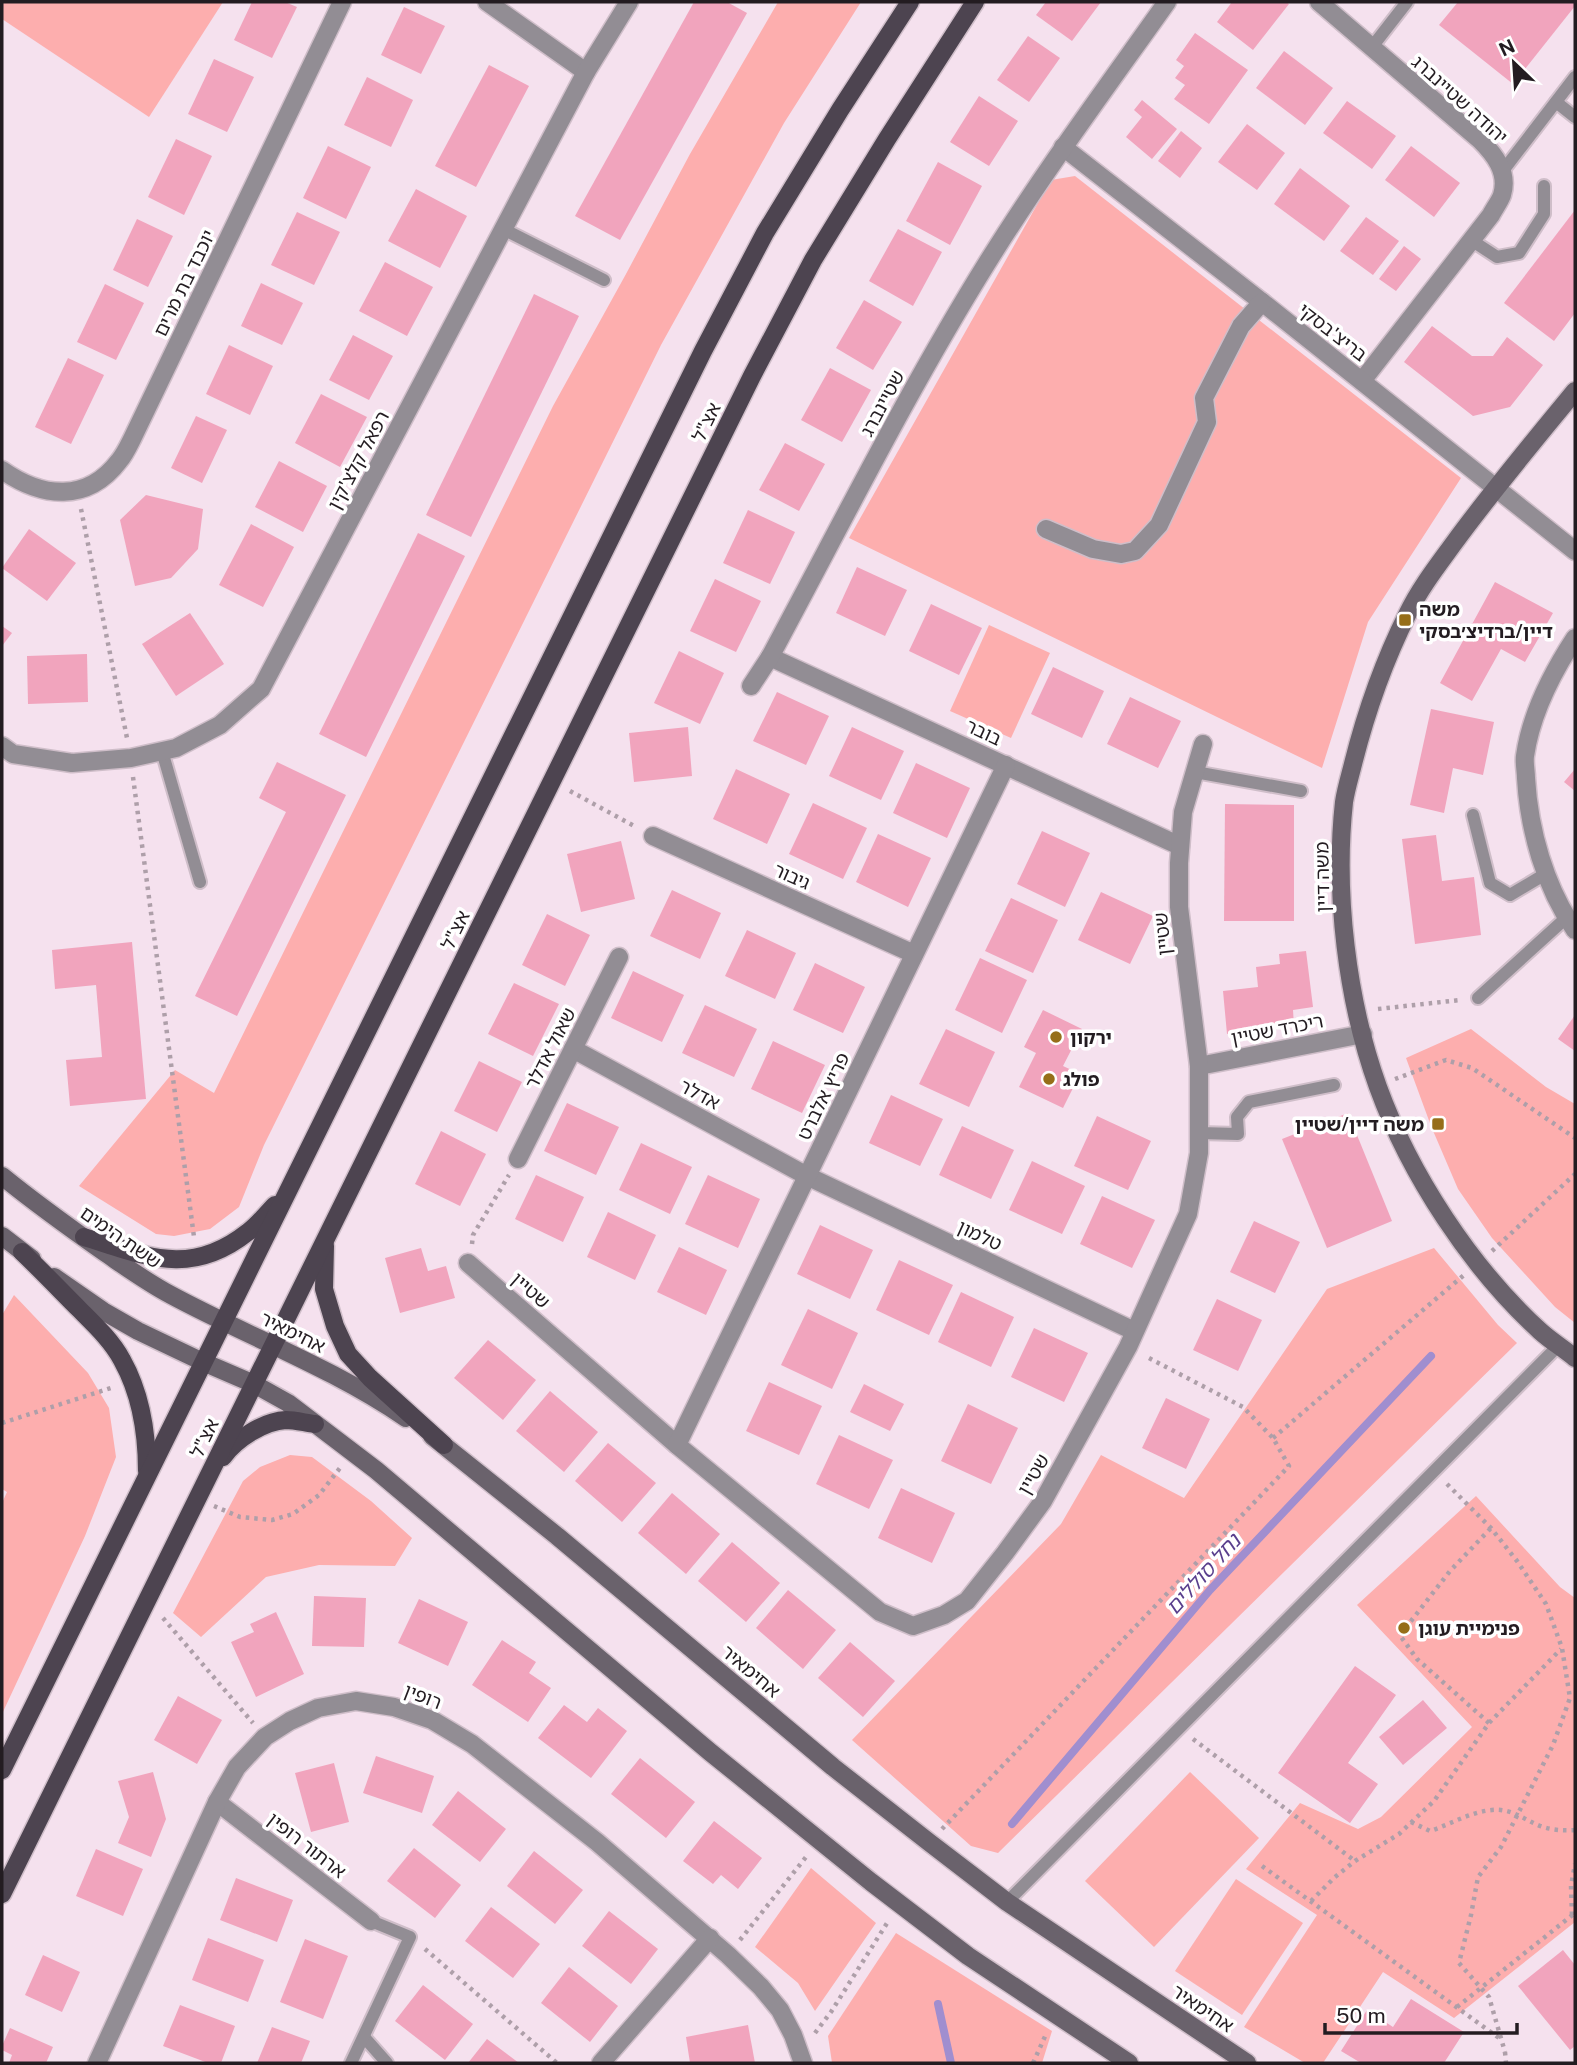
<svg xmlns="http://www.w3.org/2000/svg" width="1577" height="2065" viewBox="0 0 1577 2065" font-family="'Public Sans','Noto Sans Hebrew',sans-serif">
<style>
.green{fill:#fdaeae}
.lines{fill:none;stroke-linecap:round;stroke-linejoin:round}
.stream{stroke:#a08ecf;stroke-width:8}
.building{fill:#f1a4bd}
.lane-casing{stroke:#cfbec9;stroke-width:16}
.street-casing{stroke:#cfbec9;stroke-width:21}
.secondary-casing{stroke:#cfbec9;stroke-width:21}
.primary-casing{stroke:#cfbec9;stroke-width:21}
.path{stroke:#ae9fa9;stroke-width:4.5;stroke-dasharray:3.5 5;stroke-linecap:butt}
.lane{stroke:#928d94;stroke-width:12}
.street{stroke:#928d94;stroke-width:18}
.secondary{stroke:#6a626c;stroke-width:18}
.primary{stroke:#4d4450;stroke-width:18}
.poi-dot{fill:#966e19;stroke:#fff;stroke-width:2.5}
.labels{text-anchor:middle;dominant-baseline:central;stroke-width:7;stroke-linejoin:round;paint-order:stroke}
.street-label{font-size:19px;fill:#231c21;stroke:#fff}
.poi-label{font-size:19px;font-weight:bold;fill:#231c21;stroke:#fff;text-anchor:start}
.water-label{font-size:21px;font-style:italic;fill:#5a3f8d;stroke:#fff}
</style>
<rect width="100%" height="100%" fill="#f5e1ee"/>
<g class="green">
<polygon points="2,2 223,2 149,117 2,19"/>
<polygon points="778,2 861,2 784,123 661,345 264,1145 239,1207 210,1229 174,1236 156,1234 79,1186 175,1070 214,1093 553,406 626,274 690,154"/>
<polygon points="1075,176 1461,478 1368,622 1322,768 849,538 1051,180"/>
<polygon points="989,625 1050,653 1011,738 950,711"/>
<polygon points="1471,1029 1546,1087 1575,1104 1575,1323 1555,1307 1492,1238 1458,1189 1431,1126 1406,1058"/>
<polygon points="1434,1248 1498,1325 1517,1343 998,1853 971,1846 852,1740 1061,1524 1101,1455 1184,1498 1327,1289"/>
<polygon points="14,1295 88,1373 109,1408 116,1457 85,1536 2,1714 2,1503 7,1492 2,1489 2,1315"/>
<polygon points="290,1455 312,1457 371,1501 412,1538 395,1566 319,1565 266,1577 201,1637 173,1613 243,1481 260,1467"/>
<polygon points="1476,1496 1560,1587 1575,1598 1575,1922 1454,2018 1383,1972 1323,2063 1305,2063 1244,2027 1317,1915 1246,1869 1300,1803 1358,1829 1381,1817 1472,1727 1357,1605"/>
<polygon points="1190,1772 1259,1838 1154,1947 1085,1881"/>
<polygon points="811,1868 876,1923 815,2011 798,1983 755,1947"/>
<polygon points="1236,1879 1303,1923 1242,2015 1175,1971"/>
<polygon points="896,1933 1052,2031 1042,2063 832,2063 828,2036"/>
</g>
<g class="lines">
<g class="stream">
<polyline points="1012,1824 1210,1590 1431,1356"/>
<polyline points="938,2004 951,2063"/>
</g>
</g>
<g class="building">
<polygon points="252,2 285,2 297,7 272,58 234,40"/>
<polygon points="694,2 727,2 747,13 620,240 575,216"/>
<polygon points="1046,2 1101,2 1072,41 1036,15"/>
<polygon points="1232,2 1286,2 1289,4 1253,50 1217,22"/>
<polygon points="1458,2 1575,2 1575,6 1513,84 1439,25"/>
<polygon points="404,7 445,26 421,74 381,55"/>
<polygon points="1195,33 1248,70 1209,124 1174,99 1185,85 1175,78 1184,66 1176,60"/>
<polygon points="1028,36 1060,58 1029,102 997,80"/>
<polygon points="1284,51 1333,88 1305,125 1256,88"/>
<polygon points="214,59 254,77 227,132 188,114"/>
<polygon points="489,65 529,86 476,187 435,166"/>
<polygon points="367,77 413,100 391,147 344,125"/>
<polygon points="979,96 1018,121 989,166 950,142"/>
<polygon points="1142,100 1177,129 1152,159 1126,137 1142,117 1134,110"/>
<polygon points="1347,101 1396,136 1372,169 1323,133"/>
<polygon points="1247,124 1285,153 1257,190 1218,162"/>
<polygon points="1181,131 1202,148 1180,178 1158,161"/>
<polygon points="176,139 212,156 184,215 148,197"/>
<polygon points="328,146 371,167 346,219 303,198"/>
<polygon points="1411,146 1460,183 1434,217 1385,180"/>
<polygon points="938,162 982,186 950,245 906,221"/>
<polygon points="1300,168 1350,206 1324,241 1274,204"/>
<polygon points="416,189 467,216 440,268 388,241"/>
<polygon points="1575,210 1575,313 1554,341 1504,303"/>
<polygon points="297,212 340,232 314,285 271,265"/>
<polygon points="1366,217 1399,241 1373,275 1340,251"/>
<polygon points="137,219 173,236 148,287 113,270"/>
<polygon points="898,229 942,252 913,306 869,281"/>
<polygon points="1404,246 1421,259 1396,291 1379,279"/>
<polygon points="385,262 433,287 407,336 359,311"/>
<polygon points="261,283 303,303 282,345 241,326"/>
<polygon points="105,284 144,303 116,360 77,342"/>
<polygon points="534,294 579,316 471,537 426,515"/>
<polygon points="864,300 902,322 873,370 836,348"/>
<polygon points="1432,326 1472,356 1493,356 1507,337 1543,365 1510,407 1473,416 1404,362"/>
<polygon points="353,335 393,356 369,400 329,380"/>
<polygon points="229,345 273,366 250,415 206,394"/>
<polygon points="68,358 104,375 71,444 35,427"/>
<polygon points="830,368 871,390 842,442 801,420"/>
<polygon points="321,394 367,417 340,467 295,443"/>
<polygon points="196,416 227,430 202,483 171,468"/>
<polygon points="785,443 825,464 799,511 759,490"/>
<polygon points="279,461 327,486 303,532 255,507"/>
<polygon points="146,495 203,509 198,549 171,578 135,586 120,520"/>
<polygon points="748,510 795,532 770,584 723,563"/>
<polygon points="251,524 294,547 263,607 219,585"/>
<polygon points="29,529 76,563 47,601 2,568"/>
<polygon points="418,533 465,556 366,757 319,734"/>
<polygon points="857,567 907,590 885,636 836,613"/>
<polygon points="715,579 761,601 736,652 690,631"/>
<polygon points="1495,582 1553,613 1525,662 1501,649 1472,701 1440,683"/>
<polygon points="931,604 982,628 959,675 909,651"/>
<polygon points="190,613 224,664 176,696 142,644"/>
<polygon points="2,626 12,633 2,646"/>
<polygon points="679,651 724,673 700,724 654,703"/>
<polygon points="87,654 88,702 28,704 27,656"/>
<polygon points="1053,667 1104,691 1082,738 1031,714"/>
<polygon points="777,692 829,716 806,765 753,741"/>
<polygon points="1130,697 1181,721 1158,768 1107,744"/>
<polygon points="1431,709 1494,722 1483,775 1453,768 1444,813 1410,805"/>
<polygon points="688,727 692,776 634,782 629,733"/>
<polygon points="852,727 904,751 881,800 829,776"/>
<polygon points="277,762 346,795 237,1016 195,996 286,812 259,798"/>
<polygon points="916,763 970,788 947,838 893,813"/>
<polygon points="736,769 790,794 767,844 713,819"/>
<polygon points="1575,769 1575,791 1564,782"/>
<polygon points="813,803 867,828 843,879 789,854"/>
<polygon points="1225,804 1294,805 1294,921 1224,921"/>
<polygon points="1042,831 1090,853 1065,907 1017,884"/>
<polygon points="878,834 931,858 908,907 856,882"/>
<polygon points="1436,835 1442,881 1474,877 1481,935 1415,944 1402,839"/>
<polygon points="621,841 635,899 581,912 567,854"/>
<polygon points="672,890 721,913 700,959 650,936"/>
<polygon points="1101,892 1153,916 1130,964 1078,940"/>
<polygon points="1011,898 1058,920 1033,973 985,951"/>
<polygon points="547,914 590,935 565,986 522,965"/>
<polygon points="747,930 796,953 775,999 725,976"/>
<polygon points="132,942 146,1099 70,1106 66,1060 102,1057 96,985 55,989 52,950"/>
<polygon points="1306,951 1313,1007 1293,1010 1294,1026 1227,1034 1223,991 1258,987 1256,967 1280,964 1279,954"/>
<polygon points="980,958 1027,980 1002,1033 955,1010"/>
<polygon points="815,963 865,987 843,1033 793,1010"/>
<polygon points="633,971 684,995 662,1042 611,1018"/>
<polygon points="514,983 559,1004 533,1056 488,1034"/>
<polygon points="705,1005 757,1029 734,1077 682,1053"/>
<polygon points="1043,1010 1082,1029 1063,1066 1080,1074 1063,1108 1019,1087 1036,1053 1024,1047"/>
<polygon points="1575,1015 1575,1051 1558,1039"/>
<polygon points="946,1029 995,1052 969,1107 919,1084"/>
<polygon points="773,1041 825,1065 802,1113 751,1089"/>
<polygon points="479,1061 522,1082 497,1132 454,1111"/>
<polygon points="891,1095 943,1119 920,1166 869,1143"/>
<polygon points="567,1103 619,1127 596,1175 544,1151"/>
<polygon points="1348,1113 1392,1221 1327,1248 1282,1139"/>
<polygon points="1097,1116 1151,1141 1128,1190 1074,1166"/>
<polygon points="962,1126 1014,1150 991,1199 939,1175"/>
<polygon points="441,1131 486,1154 460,1206 415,1184"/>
<polygon points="641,1143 692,1167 670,1214 619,1190"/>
<polygon points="1032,1161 1085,1186 1062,1234 1009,1210"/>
<polygon points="536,1175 584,1197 563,1242 515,1219"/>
<polygon points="708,1175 760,1199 738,1248 685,1224"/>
<polygon points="1102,1196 1155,1220 1132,1268 1080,1244"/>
<polygon points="608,1212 656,1235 635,1280 587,1257"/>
<polygon points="1254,1221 1300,1242 1275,1293 1230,1272"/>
<polygon points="820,1225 873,1250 850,1299 797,1274"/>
<polygon points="679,1247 727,1270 706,1315 657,1292"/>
<polygon points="421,1248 428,1271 446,1266 455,1298 400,1313 385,1258"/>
<polygon points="899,1260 953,1285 929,1335 876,1310"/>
<polygon points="961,1292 1014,1317 991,1367 938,1342"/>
<polygon points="1217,1299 1262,1320 1238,1371 1193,1350"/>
<polygon points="808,1309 858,1333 832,1389 781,1365"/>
<polygon points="1034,1328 1088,1353 1064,1402 1011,1377"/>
<polygon points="488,1340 536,1380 503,1420 454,1378"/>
<polygon points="769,1382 822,1406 799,1455 746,1431"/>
<polygon points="864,1384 904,1404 890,1431 850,1412"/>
<polygon points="550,1391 598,1432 564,1472 516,1431"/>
<polygon points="1166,1398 1210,1419 1186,1469 1142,1448"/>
<polygon points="968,1404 1018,1428 991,1484 941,1461"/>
<polygon points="839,1435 893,1460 869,1509 816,1484"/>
<polygon points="608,1443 656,1483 622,1522 575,1481"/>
<polygon points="901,1488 955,1513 932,1563 878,1538"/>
<polygon points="672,1493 720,1534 686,1574 638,1533"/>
<polygon points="732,1542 780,1583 746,1622 698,1581"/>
<polygon points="788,1590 836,1630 803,1669 756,1628"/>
<polygon points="314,1596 366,1598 364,1647 312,1646"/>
<polygon points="419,1599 468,1622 448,1666 398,1643"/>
<polygon points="276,1612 304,1674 256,1697 231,1642 254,1632 250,1624"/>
<polygon points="502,1640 536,1662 529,1673 551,1688 528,1722 472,1685"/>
<polygon points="850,1642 895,1681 863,1717 818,1678"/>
<polygon points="1355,1666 1396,1695 1348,1763 1378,1784 1350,1823 1278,1773"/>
<polygon points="178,1696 222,1720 197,1764 154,1740"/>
<polygon points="1423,1700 1447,1728 1403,1765 1379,1737"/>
<polygon points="564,1705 587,1722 598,1708 627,1731 591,1778 538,1738"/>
<polygon points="376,1756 434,1776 422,1813 363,1793"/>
<polygon points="640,1758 695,1802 666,1838 611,1794"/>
<polygon points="334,1763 349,1822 311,1832 295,1773"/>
<polygon points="153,1772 166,1819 151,1857 118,1843 129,1817 118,1781"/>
<polygon points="458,1791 506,1829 480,1862 432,1825"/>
<polygon points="714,1821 762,1858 738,1889 721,1875 713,1884 683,1861"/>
<polygon points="414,1848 461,1885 435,1918 387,1881"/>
<polygon points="96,1849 143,1869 123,1916 76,1896"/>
<polygon points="534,1851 583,1890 555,1924 507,1886"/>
<polygon points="236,1878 293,1900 277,1942 220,1920"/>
<polygon points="491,1907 540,1944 513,1978 465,1941"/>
<polygon points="609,1911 658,1949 631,1984 582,1946"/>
<polygon points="208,1938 264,1960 248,2002 192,1980"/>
<polygon points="305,1939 348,1956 323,2019 280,2002"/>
<polygon points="1563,1950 1575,1965 1575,2046 1570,2050 1518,1986"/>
<polygon points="43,1955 80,1972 62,2012 25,1995"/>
<polygon points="569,1967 618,2006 590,2042 541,2003"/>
<polygon points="423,1985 473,2024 445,2060 395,2021"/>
<polygon points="1411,1999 1464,2032 1444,2063 1361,2063 1341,2051 1367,2010 1393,2027"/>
<polygon points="180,2005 235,2026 221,2063 208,2063 163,2046"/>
<polygon points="748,2025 755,2063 690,2063 686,2037"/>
<polygon points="272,2027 310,2041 301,2063 257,2063"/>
<polygon points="10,2028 53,2047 46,2063 9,2063 12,2055 2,2050 2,2046"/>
<polygon points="487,2039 519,2063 468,2063"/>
</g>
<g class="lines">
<defs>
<g id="lane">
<polyline points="1372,47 1407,2"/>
<polyline points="1556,102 1575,117"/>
<polyline points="1502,172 1575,77"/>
<polyline points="503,229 604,280"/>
<polyline points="1471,240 1497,257 1519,253 1544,214 1544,186"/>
<polyline points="162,751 200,882"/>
<polyline points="1195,772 1301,791"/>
<polyline points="1473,815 1490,883 1510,895 1547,873"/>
<polyline points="1478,998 1566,918"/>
<polyline points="1199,1133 1238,1134 1237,1117 1249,1102 1334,1085"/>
<polyline points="1007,1902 1559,1345"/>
<polyline points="364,2037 387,2063"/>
<polyline points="351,2063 410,1937 371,1921"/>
</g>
<g id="street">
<polyline points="487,2 586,72"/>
<path d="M1319,2L1480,140C1494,154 1509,172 1502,195C1500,201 1494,209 1491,215L1362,381"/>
<polyline points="1063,147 1262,302 1575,551"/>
<path d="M2,470C42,498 87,503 119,461C125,454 129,445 133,437L342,2"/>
<polyline points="1046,529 1093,549 1121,554 1135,551 1159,525 1207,422 1204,398 1241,326 1262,302"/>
<path d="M1575,638C1552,673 1531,714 1525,756C1524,763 1526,771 1526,778C1529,830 1545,887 1575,930"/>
<polyline points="770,657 1180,846"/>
<path d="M751,686L770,657C841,525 908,390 987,263C1043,173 1106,88 1167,2"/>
<polyline points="2,746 13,754 72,763 131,758 176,748 220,725 261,689 586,72 629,2"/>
<polyline points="653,836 914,954"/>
<polyline points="573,1049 807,1176 1134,1331"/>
<polyline points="1199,1066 1363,1034"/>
<polyline points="518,1159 619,957"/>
<polyline points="468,1263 677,1445 880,1612 913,1626 944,1615 967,1601 1005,1553 1043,1501 1128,1347 1188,1214 1199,1153 1199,1066 1179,907 1179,863 1183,812 1203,744"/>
<polyline points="677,1445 1006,765"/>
<polyline points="217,1802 371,1921"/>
<polyline points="97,2063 217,1802 237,1767 265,1737 290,1721 318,1708 356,1701 394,1707 432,1720 472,1744 597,1842 728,1955 761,1987 780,2010 793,2035 803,2063"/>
<polyline points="601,2063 710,1938"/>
</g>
<g id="secondary">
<path d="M1575,391C1534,441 1492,491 1454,543C1438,565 1420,588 1408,613C1384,661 1366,712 1353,764C1350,776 1346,789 1344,802C1334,893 1347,1001 1378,1087C1410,1175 1471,1268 1540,1331C1551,1341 1564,1349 1575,1358"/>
<path d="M2,1176C35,1203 70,1228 104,1252C126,1267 148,1283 171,1295C249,1337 333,1368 406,1418"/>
<polyline points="2,1236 32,1259"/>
<polyline points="54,1277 103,1311 138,1331 203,1362 254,1384 288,1403 376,1470 710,1752 871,1882 968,1956 1129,2063"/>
<polyline points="432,1436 557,1536 833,1767 930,1843 1007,1902 1247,2063"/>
</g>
<g id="primary">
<path d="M84,1237C146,1256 190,1278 248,1232C258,1225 266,1214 275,1205"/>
<polyline points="325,1246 324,1289 335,1326 348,1354 370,1378 444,1445"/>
<path d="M22,1252C42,1271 61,1291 80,1310C95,1325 112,1341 122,1360C141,1394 147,1432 147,1471"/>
<path d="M223,1457C236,1439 264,1421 286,1420C295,1420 306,1423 315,1424"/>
<polyline points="2,1770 703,351 765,233 840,110 910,2"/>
<polyline points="2,1894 752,376 813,260 887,139 975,2"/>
</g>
</defs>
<use href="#lane" class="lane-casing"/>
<use href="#street" class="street-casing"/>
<use href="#secondary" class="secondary-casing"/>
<use href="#primary" class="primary-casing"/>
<g class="path">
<polyline points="81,509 127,738"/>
<polyline points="133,777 194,1237"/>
<polyline points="570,791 636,827"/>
<polyline points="1378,1009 1460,1000"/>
<polyline points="1395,1079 1446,1060 1472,1068 1575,1138"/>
<polyline points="472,1244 473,1235 509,1175"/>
<polyline points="1492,1251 1575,1174"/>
<polyline points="2,1423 114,1387"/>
<polyline points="1273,1438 1464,1275"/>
<polyline points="1447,1484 1491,1528 1517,1561 1546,1604 1562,1648 1570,1698 1553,1745 1501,1847 1478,1877 1471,1915 1459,1963 1489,1997 1505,2052"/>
<polyline points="214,1506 240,1517 272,1520 293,1514 319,1495 340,1468"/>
<polyline points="163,1618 253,1723"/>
<polyline points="1489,1723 1417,1659 1399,1634 1411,1621 1450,1571 1491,1528"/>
<polyline points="1193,1739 1355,1861"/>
<path d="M1411,1822L1430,1831C1451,1824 1470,1812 1492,1810C1513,1808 1525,1821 1543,1827C1553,1830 1564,1831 1575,1830"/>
<polyline points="942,1829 1289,1466 1273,1438 1243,1407 1145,1356"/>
<polyline points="1262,1866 1499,2038"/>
<polyline points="1311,1901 1335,1877 1355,1861 1399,1834 1434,1801 1489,1723 1561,1649"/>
<polyline points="1572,1915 1571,1886 1575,1864"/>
<polyline points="740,1940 806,1857"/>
<polyline points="425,1949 557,2063"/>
<polyline points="1457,2007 1575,1913"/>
<polyline points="815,2033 831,2012 889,1920"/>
<polyline points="1505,2052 1506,2063"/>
<polyline points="1033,2063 1047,2032"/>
</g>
<use href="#lane" class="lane"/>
<use href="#street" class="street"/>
<use href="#secondary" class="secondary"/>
<use href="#primary" class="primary"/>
</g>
<g class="poi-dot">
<rect x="1398" y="613" width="14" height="14" rx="3.5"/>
<circle cx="1056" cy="1037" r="7"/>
<circle cx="1049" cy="1079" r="7"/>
<rect x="1431" y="1117" width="14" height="14" rx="3.5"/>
<circle cx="1404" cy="1628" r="7"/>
</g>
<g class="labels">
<g class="street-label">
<text transform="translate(1460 99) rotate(42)">יהודה שטיינברג</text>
<text transform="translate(184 283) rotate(-64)">יוכבד בת מרים</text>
<text transform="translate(1333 332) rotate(38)">בריצ'בסקי</text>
<text transform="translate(882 403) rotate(-62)">שטיינברג</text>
<text transform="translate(706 422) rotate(-64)">אצ"ל</text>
<text transform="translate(358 460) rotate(-62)">רפאל קלצ'קין</text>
<text transform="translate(984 732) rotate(25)">בובר</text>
<text transform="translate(792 876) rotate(24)">גיבור</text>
<text transform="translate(1322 877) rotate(-91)">משה דיין</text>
<text transform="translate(455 930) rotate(-64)">אצ"ל</text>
<text transform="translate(1162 934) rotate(-96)">שטיין</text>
<text transform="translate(1277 1029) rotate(-11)">ריכרד שטיין</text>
<text transform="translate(550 1048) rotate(-63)">שאול אדלר</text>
<text transform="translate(700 1094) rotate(28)">אדלר</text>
<text transform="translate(823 1096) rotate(-64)">פריץ אלברט</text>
<text transform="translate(980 1235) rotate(25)">טלמון</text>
<text transform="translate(121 1237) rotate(35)">ששת הימים</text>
<text transform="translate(531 1290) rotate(41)">שטיין</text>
<text transform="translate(293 1332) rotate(26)">אחימאיר</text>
<text transform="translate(204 1438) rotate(-64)">אצ"ל</text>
<text transform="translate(1033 1474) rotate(-60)">שטיין</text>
<text transform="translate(751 1671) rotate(40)">אחימאיר</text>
<text transform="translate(423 1696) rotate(21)">רופין</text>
<text transform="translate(307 1845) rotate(38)">ארתור רופין</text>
<text transform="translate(1203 2008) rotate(34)">אחימאיר</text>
</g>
<g class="poi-label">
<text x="1419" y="609">משה<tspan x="1419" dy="22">דיין/ברדיצ׳בסקי</tspan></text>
<text x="1070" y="1037">ירקון</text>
<text x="1063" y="1079">פולג</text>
<text x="1424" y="1124" text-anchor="end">משה דיין/שטיין</text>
<text x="1418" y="1628">פנימיית עוגן</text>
</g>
<g class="water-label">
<text transform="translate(1203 1574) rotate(-48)">נחל סוללים</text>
</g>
</g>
<rect width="1577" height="2065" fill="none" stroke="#231c21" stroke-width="7"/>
<g transform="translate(1514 63) rotate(335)" stroke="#ffffff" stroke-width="5" paint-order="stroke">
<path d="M0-5L12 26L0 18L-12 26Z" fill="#231c21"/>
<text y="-10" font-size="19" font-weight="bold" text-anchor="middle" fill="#231c21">N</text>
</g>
<path d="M1325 2023v10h192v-10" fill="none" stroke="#231c21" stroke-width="3.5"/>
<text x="1336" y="2023" font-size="21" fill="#231c21" stroke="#ffffff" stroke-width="5" paint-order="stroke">50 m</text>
</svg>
